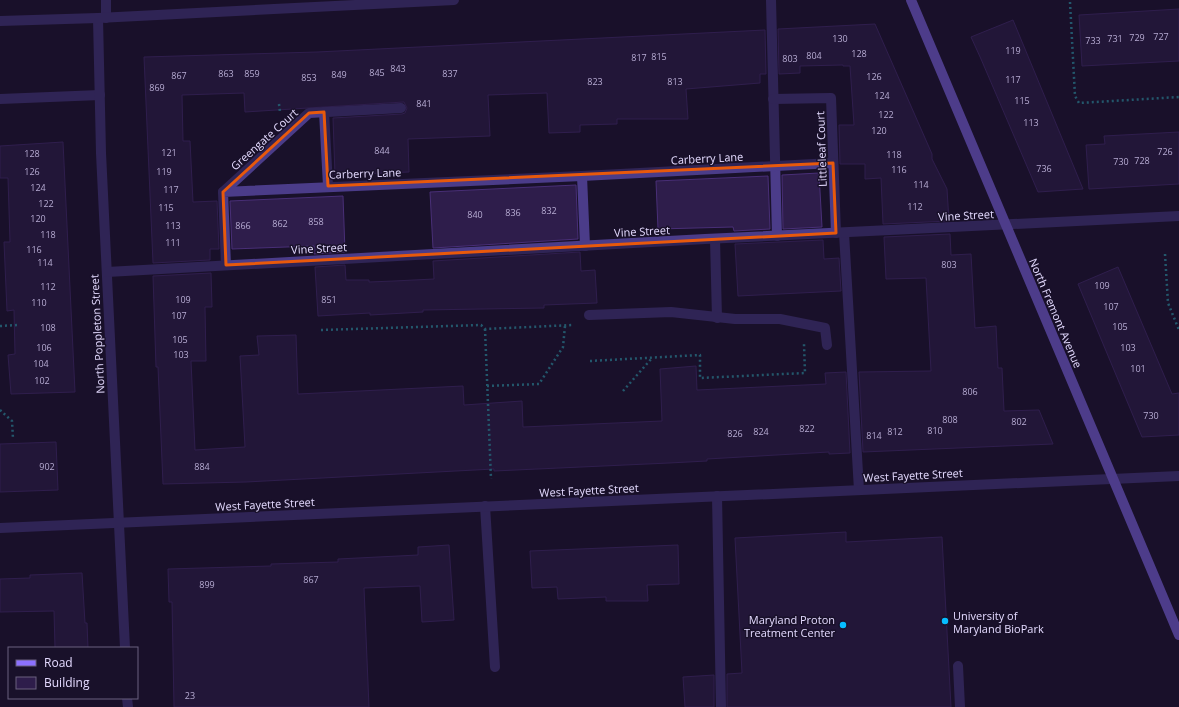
<svg xmlns="http://www.w3.org/2000/svg" width="1179" height="707" viewBox="0 0 1179 707" font-family="'Open Sans',sans-serif">
<style>
.building{fill:#2e1d4b;stroke:#492f77}
.lines{fill:none;stroke-linecap:round;stroke-linejoin:round}
.path{stroke:#30aebd;stroke-width:2.5;stroke-dasharray:2 3;stroke-linecap:butt}
.service{stroke:#4b3c89;stroke-width:10}
.pedestrian{stroke:#4b3c89;stroke-width:10}
.minor{stroke:#4b3c89;stroke-width:10}
.tertiary{stroke:#4b3c89;stroke-width:10}
.secondary{stroke:#8c71ff;stroke-width:10}
.marked{fill:none;stroke:#e8590c;stroke-width:3;stroke-linejoin:round}
.poi-dot{fill:#06bdff;stroke:#19112a;stroke-width:1.5}
.labels{text-anchor:middle;dominant-baseline:central;stroke-width:3;stroke-linejoin:round;paint-order:stroke}
.number-label{font-size:9px;fill:#b6abd2}
.street-label{font-size:11px;fill:#e4daff;stroke:#19112a}
.poi-label{font-size:11px;fill:#e4daff;stroke:#19112a;text-anchor:start}
</style>
<rect width="100%" height="100%" fill="#19112a"/>
<g class="building">
<polygon points="1179,9 1179,61 1082,66 1079,15"/>
<polygon points="1013,20 1047,102 1083,189 1038,192 981,59 971,37"/>
<polygon points="875,24 932,154 932,159 947,189 949,221 883,224 881,178 865,179 865,164 840,164 839,125 854,125 850,66 843,66 843,65 800,66 800,73 779,74 778,29"/>
<polygon points="765,30 766,74 760,74 760,83 686,89 688,119 617,119 617,124 580,125 580,132 549,133 547,93 488,95 490,136 408,139 409,172 335,175 333,118 402,114 405,113 407,108 404,102 245,112 244,93 182,95 183,141 190,141 193,202 217,201 219,249 210,249 210,260 153,263 144,57 317,52"/>
<polygon points="1179,132 1179,184 1089,189 1086,145 1105,144 1104,136"/>
<polygon points="63,142 75,392 11,394 8,355 15,354 14,310 7,311 4,242 10,242 8,178 0,178 0,146"/>
<polygon points="819,173 822,227 783,229 782,175"/>
<polygon points="768,176 770,229 734,231 733,227 658,229 656,181"/>
<polygon points="576,185 578,239 433,248 430,192"/>
<polygon points="343,196 345,252 314,254 314,246 232,249 230,201"/>
<polygon points="950,234 951,255 971,254 975,328 996,326 998,368 1002,368 1004,411 1039,410 1053,444 863,452 859,372 931,371 926,278 886,279 884,237"/>
<polygon points="823,240 824,259 839,258 841,291 738,296 735,244"/>
<polygon points="580,252 581,271 595,270 597,303 544,305 544,308 423,310 423,312 370,315 370,313 318,316 315,267 345,265 346,280 369,280 369,282 394,281 434,279 433,261"/>
<polygon points="1118,267 1172,394 1179,393 1179,435 1142,437 1078,284"/>
<polygon points="211,273 212,307 205,307 206,361 191,361 195,450 245,447 240,356 259,355 257,336 296,335 298,394 463,386 464,405 522,401 523,427 662,421 660,369 696,366 697,390 826,384 825,373 846,372 850,453 829,454 829,452 707,459 707,461 669,463 494,471 494,469 246,482 163,484 158,367 156,367 153,276"/>
<polygon points="56,442 58,490 0,492 0,444"/>
<polygon points="846,532 846,542 942,537 951,707 727,707 727,674 742,673 735,538"/>
<polygon points="449,545 454,620 422,622 420,586 364,588 369,707 174,707 172,602 169,602 168,569 271,566 271,564 338,562 338,559 418,555 418,547"/>
<polygon points="678,545 679,584 647,585 648,601 606,601 606,597 558,599 557,587 532,588 530,551"/>
<polygon points="82,573 85,623 87,623 88,648 55,648 54,611 0,612 0,579 30,578 30,575"/>
<polygon points="714,675 714,707 685,707 683,677"/>
</g>
<g class="lines">
<g class="path">
<polyline points="1070,2 1075,96 1079,103 1179,97"/>
<polyline points="279,104 280,112"/>
<polyline points="1165,254 1168,303 1179,330"/>
<polyline points="0,326 18,325"/>
<polyline points="485,329 491,479"/>
<polyline points="321,330 481,325 485,329 573,325"/>
<polyline points="590,361 700,355 700,378 805,373 804,344"/>
<polyline points="487,386 539,384 563,347 565,326"/>
<polyline points="623,391 652,358"/>
<polyline points="0,410 12,421 13,439"/>
</g>
<g class="service">
<polyline points="106,0 106,18"/>
<polyline points="771,0 777,236"/>
<polyline points="0,99 100,95"/>
<polyline points="844,233 859,490"/>
<polyline points="715,239 717,318"/>
<polyline points="589,315 671,312 735,319 780,319 825,328 827,345"/>
<polyline points="717,496 721,707"/>
<polyline points="485,506 495,667"/>
<polyline points="958,666 960,707"/>
</g>
<g class="pedestrian">
<polyline points="773,99 831,98 836,233"/>
<polyline points="324,112 328,186"/>
<polyline points="582,176 833,163"/>
<polyline points="223,192 309,113 401,108"/>
<polyline points="226,265 223,192 582,176 585,246"/>
</g>
<g class="minor">
<polyline points="98,18 101,153 125,648"/>
<polyline points="107,272 705,239 1179,216"/>
<polyline points="127,698 128,707"/>
</g>
<g class="tertiary">
<polyline points="0,21 98,18 454,0"/>
<polyline points="0,528 1179,476"/>
</g>
<polyline class="secondary" points="911,0 1179,635"/>
</g>
<path d="M0 0H1179V707H0ZM324,112L328,186L833,163L836,233L226,265L223,192L309,113Z" fill="#19112a" fill-opacity=".55" fill-rule="evenodd"/>
<path class="marked" d="M324,112L328,186L833,163L836,233L226,265L223,192L309,113Z"/>
<g class="poi-dot">
<circle cx="945" cy="621" r="4"/>
<circle cx="843" cy="625" r="4"/>
</g>
<g class="labels">
<g class="number-label">
<text x="1161" y="36">727</text>
<text x="1137" y="37">729</text>
<text x="840" y="38">130</text>
<text x="1115" y="38">731</text>
<text x="1093" y="40">733</text>
<text x="1013" y="50">119</text>
<text x="859" y="53">128</text>
<text x="814" y="55">804</text>
<text x="659" y="56">815</text>
<text x="639" y="57">817</text>
<text x="790" y="58">803</text>
<text x="398" y="68">843</text>
<text x="377" y="72">845</text>
<text x="226" y="73">863</text>
<text x="252" y="73">859</text>
<text x="450" y="73">837</text>
<text x="339" y="74">849</text>
<text x="179" y="75">867</text>
<text x="874" y="76">126</text>
<text x="309" y="77">853</text>
<text x="1013" y="79">117</text>
<text x="595" y="81">823</text>
<text x="675" y="81">813</text>
<text x="157" y="87">869</text>
<text x="882" y="95">124</text>
<text x="1022" y="100">115</text>
<text x="424" y="103">841</text>
<text x="886" y="114">122</text>
<text x="1031" y="122">113</text>
<text x="879" y="130">120</text>
<text x="382" y="150">844</text>
<text x="1165" y="151">726</text>
<text x="169" y="152">121</text>
<text x="32" y="153">128</text>
<text x="894" y="154">118</text>
<text x="1142" y="160">728</text>
<text x="1121" y="161">730</text>
<text x="1044" y="168">736</text>
<text x="899" y="169">116</text>
<text x="32" y="171">126</text>
<text x="164" y="171">119</text>
<text x="921" y="184">114</text>
<text x="38" y="187">124</text>
<text x="171" y="189">117</text>
<text x="46" y="203">122</text>
<text x="915" y="206">112</text>
<text x="166" y="207">115</text>
<text x="549" y="210">832</text>
<text x="513" y="212">836</text>
<text x="475" y="214">840</text>
<text x="38" y="218">120</text>
<text x="316" y="221">858</text>
<text x="280" y="223">862</text>
<text x="173" y="225">113</text>
<text x="243" y="225">866</text>
<text x="48" y="234">118</text>
<text x="173" y="242">111</text>
<text x="34" y="249">116</text>
<text x="45" y="262">114</text>
<text x="949" y="264">803</text>
<text x="1102" y="285">109</text>
<text x="48" y="286">112</text>
<text x="183" y="299">109</text>
<text x="329" y="299">851</text>
<text x="39" y="302">110</text>
<text x="1111" y="306">107</text>
<text x="179" y="315">107</text>
<text x="1120" y="326">105</text>
<text x="48" y="327">108</text>
<text x="180" y="339">105</text>
<text x="44" y="347">106</text>
<text x="1128" y="347">103</text>
<text x="181" y="354">103</text>
<text x="41" y="363">104</text>
<text x="1138" y="368">101</text>
<text x="42" y="380">102</text>
<text x="970" y="391">806</text>
<text x="1151" y="415">730</text>
<text x="950" y="419">808</text>
<text x="1019" y="421">802</text>
<text x="807" y="428">822</text>
<text x="935" y="430">810</text>
<text x="761" y="431">824</text>
<text x="895" y="431">812</text>
<text x="735" y="433">826</text>
<text x="874" y="435">814</text>
<text x="47" y="466">902</text>
<text x="202" y="466">884</text>
<text x="311" y="579">867</text>
<text x="207" y="584">899</text>
<text x="190" y="695">23</text>
</g>
<g class="street-label">
<text transform="translate(264 139) rotate(-42)">Greengate Court</text>
<text transform="translate(821 149) rotate(-92)">Littleleaf Court</text>
<text transform="translate(707 158) rotate(-3)">Carberry Lane</text>
<text transform="translate(365 173) rotate(-2)">Carberry Lane</text>
<text transform="translate(966 215) rotate(-3)">Vine Street</text>
<text transform="translate(642 231) rotate(-3)">Vine Street</text>
<text transform="translate(319 248) rotate(-3)">Vine Street</text>
<text transform="translate(1056 313) rotate(67)">North Fremont Avenue</text>
<text transform="translate(97 334) rotate(-93)">North Poppleton Street</text>
<text transform="translate(913 475) rotate(-3)">West Fayette Street</text>
<text transform="translate(589 490) rotate(-3)">West Fayette Street</text>
<text transform="translate(265 504) rotate(-3)">West Fayette Street</text>
</g>
<g class="poi-label">
<text x="953" y="615">University of<tspan x="953" dy="13">Maryland BioPark</tspan></text>
<text x="835" y="619" text-anchor="end">Maryland Proton<tspan x="835" dy="13">Treatment Center</tspan></text>
</g>
</g>
<rect x="8" y="647" width="130" height="52" fill="#19112a" stroke="#6a617f"/>
<rect x="16" y="660" width="20" height="6" fill="#8c71ff" stroke="#6a617f"/>
<text x="44" y="667" font-size="12" fill="#e4daff">Road</text>
<rect x="16" y="677" width="20" height="12" fill="#2e1d4b" stroke="#6a617f"/>
<text x="44" y="687" font-size="12" fill="#e4daff">Building</text>
</svg>
